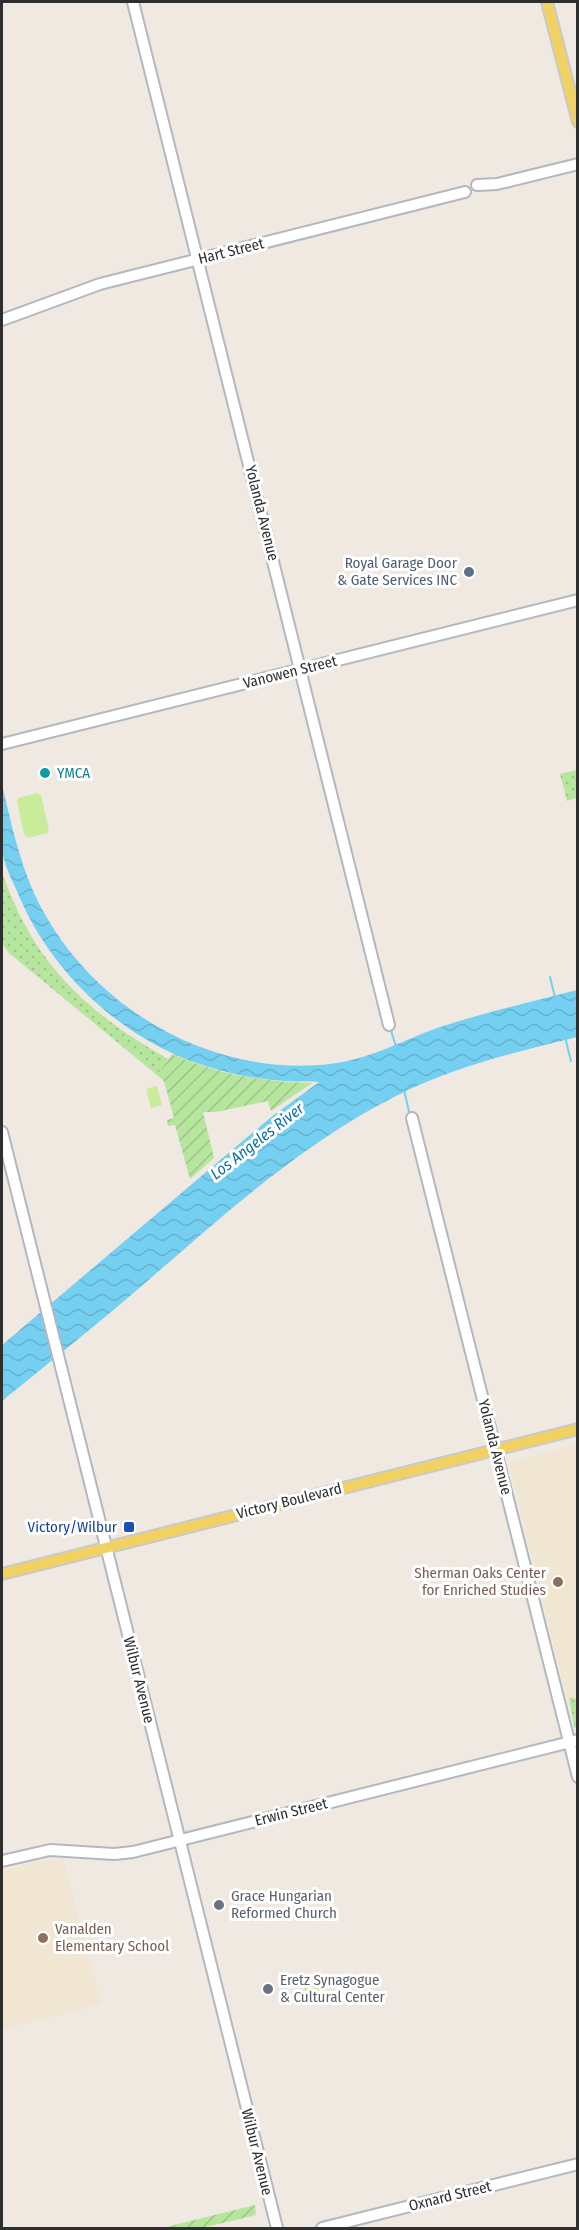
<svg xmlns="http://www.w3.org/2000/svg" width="579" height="2230" viewBox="0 0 579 2230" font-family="'Fira Sans Condensed',sans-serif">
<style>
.education{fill:#f0e6d1}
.grass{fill:url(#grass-dots)}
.garden{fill:url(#garden-furrows)}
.pitch{fill:#c9ec9a}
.water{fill:url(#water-waves)}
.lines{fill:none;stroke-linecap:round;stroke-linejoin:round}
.stream{stroke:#75cff0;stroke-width:2}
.secondary-casing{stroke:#b4b7c1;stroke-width:14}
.primary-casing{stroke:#c9c9c9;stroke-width:14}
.secondary{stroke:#fff;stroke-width:10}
.primary{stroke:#f2d163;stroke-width:10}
.service-dot{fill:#5c6f8a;stroke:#fff;stroke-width:2}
.culture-dot{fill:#0f9aa8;stroke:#fff;stroke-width:2}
.transit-dot{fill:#1a4fb4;stroke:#fff;stroke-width:2}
.education-dot{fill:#8d6e63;stroke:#fff;stroke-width:2}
.worship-dot{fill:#6b7280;stroke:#fff;stroke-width:2}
.labels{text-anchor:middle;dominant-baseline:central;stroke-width:6;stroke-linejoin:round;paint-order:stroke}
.street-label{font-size:15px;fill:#2e2e2e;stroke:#fff}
.service-label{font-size:15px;fill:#4e5e75;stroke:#fff;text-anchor:end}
.culture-label{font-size:15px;fill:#0d838f;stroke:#fff;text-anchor:start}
.transit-label{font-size:15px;fill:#164399;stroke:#fff;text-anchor:end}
.education-label{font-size:15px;fill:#785e54;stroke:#fff;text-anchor:end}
.worship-label{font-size:15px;fill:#5b616d;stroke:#fff;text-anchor:start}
.water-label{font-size:16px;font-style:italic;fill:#0d6fa3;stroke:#fff}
</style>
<defs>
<pattern id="grass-dots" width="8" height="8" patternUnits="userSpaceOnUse" patternTransform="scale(1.5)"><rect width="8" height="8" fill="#b6e59e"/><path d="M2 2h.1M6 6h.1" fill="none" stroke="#9dc588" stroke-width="1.8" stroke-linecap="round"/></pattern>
<pattern id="garden-furrows" width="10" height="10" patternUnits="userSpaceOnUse" patternTransform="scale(1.5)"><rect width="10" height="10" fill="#b6e59e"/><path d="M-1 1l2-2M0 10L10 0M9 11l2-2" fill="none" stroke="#9dc588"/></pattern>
<pattern id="water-waves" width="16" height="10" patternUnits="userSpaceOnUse" patternTransform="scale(1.5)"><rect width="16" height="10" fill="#75cff0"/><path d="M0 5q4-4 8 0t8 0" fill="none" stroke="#66b2ce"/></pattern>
</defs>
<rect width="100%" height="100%" fill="#efe9e1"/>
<g class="education">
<polygon points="577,1445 577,1730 574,1727 510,1466 512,1462"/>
<polygon points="63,1859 101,2004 2,2030 2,1871 45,1860"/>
</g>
<g class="grass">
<polygon points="577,770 577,798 567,801 560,774"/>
<path d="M2,872C33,963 86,1012 168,1059L157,1075L9,953L2,944Z"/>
<polygon points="569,1697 577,1699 577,1728 574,1727"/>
</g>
<g class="garden">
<path d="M172,1054C217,1074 263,1082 312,1083L271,1111L268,1101L216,1112H203L214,1158L190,1179L175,1125L168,1126L167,1120L174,1118L164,1081L157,1075Z"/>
<polygon points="255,2205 256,2215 202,2228 162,2228"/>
</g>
<g class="pitch">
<polygon points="37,793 41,795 49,830 47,833 28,838 24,835 17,801 18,798"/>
<polygon points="157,1086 162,1105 151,1108 146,1089"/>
<polygon points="321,1975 325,1991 306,1996 302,1980"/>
</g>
<path class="water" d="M2,784C12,827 21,870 42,909C97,1011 213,1077 330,1064C367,1060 402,1041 437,1028C483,1013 530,1002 577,990V1037C516,1052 453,1067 396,1096C305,1142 229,1210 152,1277C103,1320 52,1360 2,1401V1345L270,1118L319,1082C309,1081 298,1082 287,1081C264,1080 241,1076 219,1070C130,1047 51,976 17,891C11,878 3,863 2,848C0,828 2,805 2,784Z"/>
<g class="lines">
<g class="stream">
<polyline points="550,977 555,997"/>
<polyline points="390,1028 396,1046"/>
<polyline points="565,1037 571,1061"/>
<polyline points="404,1090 410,1116"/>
</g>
<defs>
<g id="secondary">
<polyline points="133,2 389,1025"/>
<polyline points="477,185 497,184 578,164"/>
<polyline points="2,320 100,284 465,192"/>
<polyline points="2,744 578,600"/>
<polyline points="412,1118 578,1777"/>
<polyline points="2,1132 277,2228"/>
<polyline points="2,1861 50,1850 114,1854 133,1852 578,1740"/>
<polyline points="322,2228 578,2164"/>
</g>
<g id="primary">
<polyline points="547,2 578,122"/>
<polyline points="2,1574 578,1429"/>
</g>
</defs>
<use href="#secondary" class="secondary-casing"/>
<use href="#primary" class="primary-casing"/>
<use href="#secondary" class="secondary"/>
<use href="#primary" class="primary"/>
</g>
<circle class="service-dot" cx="469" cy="572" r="6"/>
<circle class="culture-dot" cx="45" cy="773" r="6"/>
<rect class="transit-dot" x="123" y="1521" width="12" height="12" rx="3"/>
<g class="education-dot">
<circle cx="558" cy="1582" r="6"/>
<circle cx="43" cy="1938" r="6"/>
</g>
<g class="worship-dot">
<circle cx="219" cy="1905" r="6"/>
<circle cx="268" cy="1989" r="6"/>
</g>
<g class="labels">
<g class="street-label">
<text transform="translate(231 251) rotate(-14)">Hart Street</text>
<text transform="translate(262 513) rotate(76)">Yolanda Avenue</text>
<text transform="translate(290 672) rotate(-14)">Vanowen Street</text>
<text transform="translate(495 1447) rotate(76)">Yolanda Avenue</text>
<text transform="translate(289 1501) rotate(-14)">Victory Boulevard</text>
<text transform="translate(139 1680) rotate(76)">Wilbur Avenue</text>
<text transform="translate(291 1812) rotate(-14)">Erwin Street</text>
<text transform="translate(257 2152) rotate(76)">Wilbur Avenue</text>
<text transform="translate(450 2196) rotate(-14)">Oxnard Street</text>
</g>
<g class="service-label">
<text x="457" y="563">Royal Garage Door<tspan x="457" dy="17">&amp; Gate Services INC</tspan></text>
</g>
<g class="culture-label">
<text x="57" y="773">YMCA</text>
</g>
<g class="transit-label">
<text x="117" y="1527">Victory/Wilbur</text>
</g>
<g class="education-label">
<text x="546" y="1573">Sherman Oaks Center<tspan x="546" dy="17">for Enriched Studies</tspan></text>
<text x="55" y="1929" text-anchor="start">Vanalden<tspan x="55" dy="17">Elementary School</tspan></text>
</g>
<g class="worship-label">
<text x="231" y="1896">Grace Hungarian<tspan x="231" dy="17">Reformed Church</tspan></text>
<text x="280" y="1980">Eretz Synagogue<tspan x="280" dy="17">&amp; Cultural Center</tspan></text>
</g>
<g class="water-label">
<text transform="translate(257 1141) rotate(-38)">Los Angeles River</text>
</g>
</g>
<rect width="579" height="2230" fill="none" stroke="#2e2e2e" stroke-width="6"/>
</svg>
